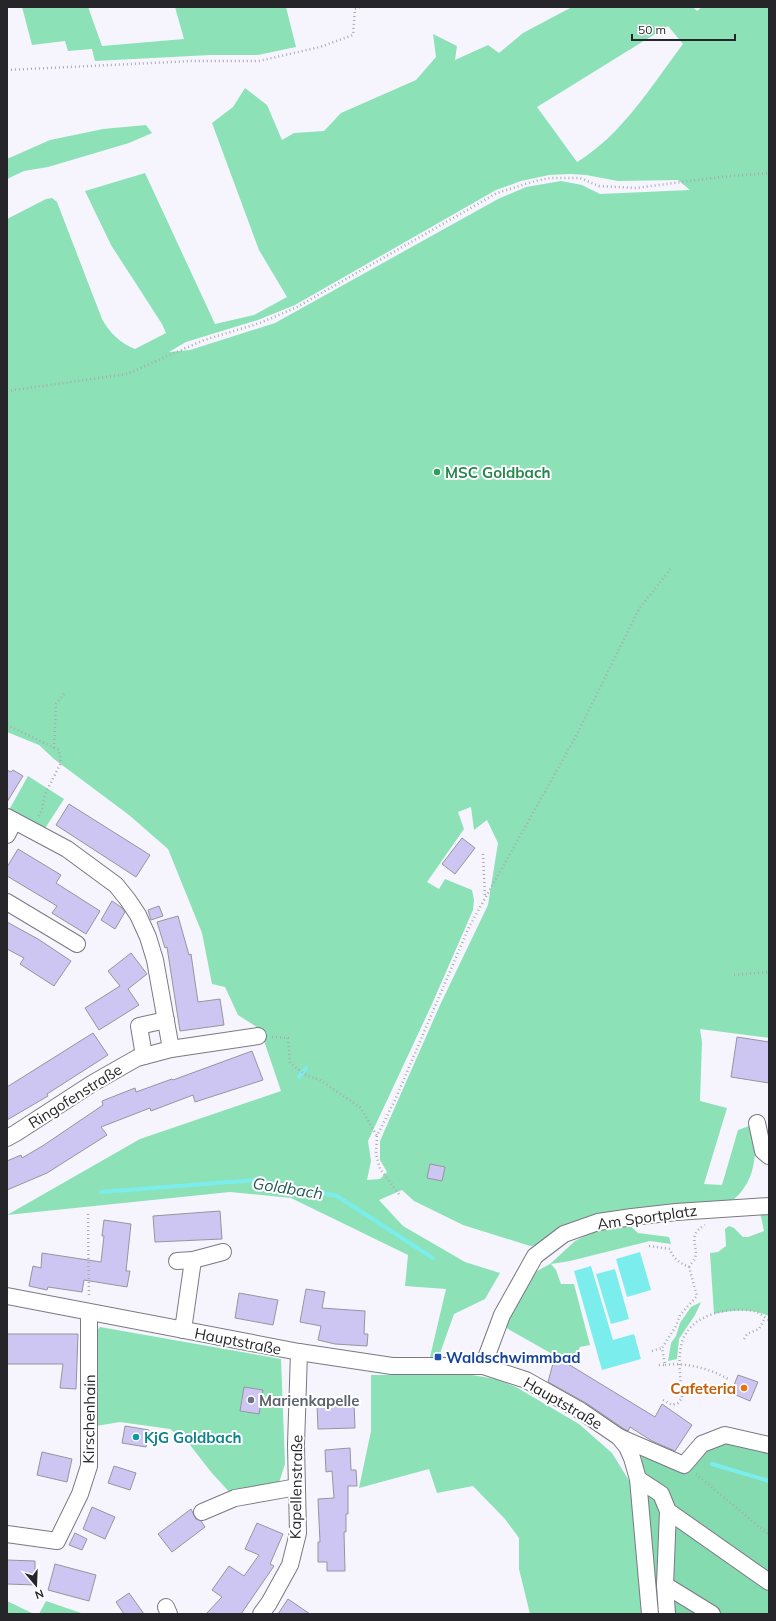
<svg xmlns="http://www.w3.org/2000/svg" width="776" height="1621" viewBox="0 0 776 1621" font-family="Mulish,sans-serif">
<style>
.green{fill:#8ce1b7;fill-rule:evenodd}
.forest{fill:#84dbb0}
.water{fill:#7ceded}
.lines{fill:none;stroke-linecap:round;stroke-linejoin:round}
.stream{stroke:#7ceded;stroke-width:4}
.building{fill:#cdc6f3;stroke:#96959d}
.minor-casing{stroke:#7a7982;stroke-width:18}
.path{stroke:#abaab2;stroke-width:2.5;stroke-dasharray:1 3;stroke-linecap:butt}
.minor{stroke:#fff;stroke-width:16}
.leisure-dot{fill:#2e9e5b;stroke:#fff;stroke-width:1.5}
.transit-dot{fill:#1a4fb4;stroke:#fff;stroke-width:1.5}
.food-dot{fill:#e8710a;stroke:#fff;stroke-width:1.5}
.worship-dot{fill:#6b7280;stroke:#fff;stroke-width:1.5}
.culture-dot{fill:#0f9aa8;stroke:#fff;stroke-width:1.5}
.labels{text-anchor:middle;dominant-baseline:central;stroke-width:4;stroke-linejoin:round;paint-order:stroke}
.leisure-label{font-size:15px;font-weight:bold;fill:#27864d;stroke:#fff;text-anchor:start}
.street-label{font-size:15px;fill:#262529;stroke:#fff}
.transit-label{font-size:15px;font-weight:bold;fill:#164399;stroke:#fff;text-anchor:start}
.food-label{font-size:15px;font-weight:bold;fill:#c56008;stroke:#fff;text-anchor:end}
.worship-label{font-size:15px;font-weight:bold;fill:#5b616d;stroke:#fff;text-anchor:start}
.culture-label{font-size:15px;font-weight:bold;fill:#0d838f;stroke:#fff;text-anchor:start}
.water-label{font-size:16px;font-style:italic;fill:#265858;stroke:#fff}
</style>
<rect width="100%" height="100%" fill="#f6f5fe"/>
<g class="green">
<polygon points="22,7 88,7 102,46 184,39 175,7 286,7 296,47 258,55 210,55 95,61 92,49 68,51 65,41 32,45"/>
<path d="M572,7H693L697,11L702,7H769V1038L700,1029L702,1042L700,1101L727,1108L704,1184L722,1185L738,1130L749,1126L757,1134C754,1164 755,1182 730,1203L631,1211L541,1245L530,1246L463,1225L414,1201L402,1190L379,1200L403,1226L465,1262L500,1273L485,1299L454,1314L439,1356L430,1357L446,1289L405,1286L408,1255L291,1198L230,1192L7,1215L140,1139L281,1091L260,1029L238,1015L225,987L212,984L202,933L168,849L129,815L54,759L39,745L7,732V219L46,199L52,198L57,202L102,319C109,332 121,344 135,349L166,333L162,324L111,245L85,191L145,173L215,324L254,315L287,297L259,250L212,123L233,107L245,88L267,105L282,140L294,133L324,131L341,113L416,80L436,57L433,34L457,46L455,60L488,45L499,53L523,33ZM668,26L683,44C652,85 622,135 577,162L537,107ZM571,174L586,175L618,181L678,180L690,190L600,194L582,185L561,181L526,187L498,199L275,323L190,350L169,352L186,342L258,320L295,305L496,190L521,181L549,175ZM471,807L474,830L487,820L498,843L488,905L440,1005L380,1141V1160L387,1172L380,1179L367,1180L371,1161L368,1141L432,1004L473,910L474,900L472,890L445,879L439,889L427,882L464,829L458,812Z"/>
<polygon points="146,125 152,133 129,143 48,167 24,171 7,179 7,159 50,140 103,129"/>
<polygon points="28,776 64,799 44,830 9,810"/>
<path d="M760,1212H769V1316C751,1308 732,1310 714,1314L710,1253L718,1252L726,1246L725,1229L729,1226L734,1228L743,1237H748L764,1231Z"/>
<polygon points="626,1222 638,1233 669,1237 671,1244 650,1241 570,1261 551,1264 556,1270 561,1284 574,1284 590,1345 580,1347 577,1353 567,1356 554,1355 501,1325 526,1277 550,1264 575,1241 599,1229"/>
<polygon points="701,1302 695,1315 679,1339 677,1359 668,1361 671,1343 676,1336 680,1323 691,1307"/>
<polygon points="100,1327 281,1359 285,1464 278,1486 233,1496 211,1472 190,1445 170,1429 120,1422 96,1426 96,1331"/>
<polygon points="371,1375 472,1375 496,1379 516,1387 579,1424 612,1453 630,1482 642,1614 530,1614 519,1569 519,1538 505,1519 473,1486 437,1493 429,1469 359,1488 371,1431"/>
<polygon points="7,1601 34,1614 7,1614"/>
<polygon points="46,1601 84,1614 39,1614"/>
</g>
<polygon class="forest" points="752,1432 769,1437 769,1614 656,1614 641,1453 681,1473 699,1452 719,1436 748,1443"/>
<g class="water">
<polygon points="640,1252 651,1290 627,1297 616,1259"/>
<polygon points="591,1266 613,1340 634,1334 641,1359 602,1370 574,1271"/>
<polygon points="615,1269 629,1319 611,1324 596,1274"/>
</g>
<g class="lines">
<g class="stream">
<polyline points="299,1077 306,1068"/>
<polyline points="101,1192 256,1180 337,1196 433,1258"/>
<polyline points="712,1464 769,1481"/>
</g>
</g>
<g class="building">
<polygon points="7,770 11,772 13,770 23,776 7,802"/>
<polygon points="69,804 150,855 136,877 56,825"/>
<polygon points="462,838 475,848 455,874 442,864"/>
<polygon points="18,849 61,875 56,883 100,911 86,934 52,913 57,906 7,876 7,867"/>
<polygon points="112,901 121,907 125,912 115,929 101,920"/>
<polygon points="159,906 163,916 151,920 148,910"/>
<polygon points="178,916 189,955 191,954 198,1002 220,999 224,1025 180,1031 167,947 165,948 157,922"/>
<polygon points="7,922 38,939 71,961 54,986 20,964 24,958 7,949"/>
<polygon points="131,953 147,974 128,989 139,1005 99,1030 85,1008 120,986 108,971"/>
<polygon points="93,1033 108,1055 47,1094 48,1096 7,1120 7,1087"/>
<polygon points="737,1037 769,1042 769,1083 731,1077"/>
<polygon points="252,1051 263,1080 195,1102 193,1095 151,1111 150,1108 101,1127 107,1135 47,1173 7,1190 7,1161 21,1155 22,1158 44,1145 103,1105 102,1101 135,1088 136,1092 172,1079 173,1080"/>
<polygon points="430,1164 445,1167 442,1181 427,1178"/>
<polygon points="220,1211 222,1239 155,1242 153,1216"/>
<polygon points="104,1220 131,1224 126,1271 130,1271 127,1287 84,1280 82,1292 48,1287 47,1290 29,1286 33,1266 41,1268 42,1253 101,1262 104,1236 102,1236"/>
<polygon points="306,1289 325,1292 322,1308 365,1311 364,1334 368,1334 367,1346 335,1344 318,1340 321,1326 300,1322"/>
<polygon points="239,1293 278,1300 273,1325 235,1318"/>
<polygon points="7,1334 78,1334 76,1389 60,1388 63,1364 7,1364"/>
<polygon points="555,1356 655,1417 662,1404 692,1425 675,1451 652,1441 630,1427 628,1431 624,1429 586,1403 548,1382"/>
<polygon points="738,1375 758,1382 750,1401 731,1393"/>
<polygon points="244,1387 263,1390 259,1414 240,1411"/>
<polygon points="354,1403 355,1428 318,1429 317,1404"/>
<polygon points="125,1426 149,1430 146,1447 122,1443"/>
<polygon points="350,1448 351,1470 356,1470 357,1486 348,1486 348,1514 346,1514 346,1532 344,1532 345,1571 327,1571 327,1562 318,1562 318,1542 320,1542 318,1499 334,1498 332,1471 326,1472 325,1450"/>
<polygon points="42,1452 72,1459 67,1482 37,1475"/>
<polygon points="114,1466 136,1473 130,1490 108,1483"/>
<polygon points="92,1507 115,1517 105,1539 83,1529"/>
<polygon points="191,1509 196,1519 201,1521 205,1527 172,1552 158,1534"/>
<polygon points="257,1523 283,1534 270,1564 274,1566 241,1614 206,1614 222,1597 212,1590 229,1566 244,1576 259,1555 245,1549"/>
<polygon points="75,1533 87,1539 82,1550 69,1545"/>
<polygon points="7,1560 35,1561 35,1585 7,1584"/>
<polygon points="55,1564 96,1575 89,1601 48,1590"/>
<polygon points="129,1593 144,1614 124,1614 116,1602"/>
<polygon points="288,1599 310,1614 278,1614"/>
</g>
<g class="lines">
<defs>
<g id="minor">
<polyline points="7,817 67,849 116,885 128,900 138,915 148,937 155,960 171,1049"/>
<polyline points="7,835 14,821"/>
<polyline points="7,902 77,944"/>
<polyline points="144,1056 139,1026 166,1020"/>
<polyline points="757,1123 763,1151 769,1156"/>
<polyline points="7,1138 16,1133 93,1083 137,1058 171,1049 258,1036"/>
<polyline points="177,1261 193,1260 223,1252"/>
<polyline points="7,1296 299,1352 392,1366 483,1366 526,1380 581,1411 619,1437 627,1447 632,1458 638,1479 650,1614"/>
<polyline points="183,1330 193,1260"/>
<polyline points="483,1366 502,1315 535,1256 564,1234 598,1222 632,1217 676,1212 769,1206"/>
<polyline points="619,1437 684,1465 702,1444 725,1435 769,1445"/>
<polyline points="638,1479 661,1494 668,1511 769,1582"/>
<polyline points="202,1512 235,1498 297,1487"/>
<polyline points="7,1534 57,1541 80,1494 89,1466 89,1313"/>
<polyline points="665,1585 712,1614"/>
<polyline points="166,1607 169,1614"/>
<polyline points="261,1614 269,1603 290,1565 298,1533 296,1445 299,1352"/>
<polyline points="667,1614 665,1585 668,1511"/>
</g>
</defs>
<use href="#minor" class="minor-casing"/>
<g class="path">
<polyline points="7,70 193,61 259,61 320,47 353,35 355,9 360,7"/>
<polyline points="7,391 127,374 204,340 260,323 297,307 497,193 535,181 550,178 580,178 599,186 636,188 720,177 769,173"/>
<polyline points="7,725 59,750 61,763 45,794 42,810 38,817"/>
<polyline points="54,748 56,704 64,694"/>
<polyline points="483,854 485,897"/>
<polyline points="734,975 769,972"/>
<polyline points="272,1037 288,1038 290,1063 306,1075 320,1080 361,1108 377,1136"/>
<polyline points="399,1194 380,1169 376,1154 377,1136 395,1100 469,927 575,738 639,609 672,567"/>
<polyline points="88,1214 89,1298"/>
<path d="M649,1246L670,1249C673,1259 680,1263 689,1267L697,1296L680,1315L676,1326L662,1348L665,1365H657"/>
<path d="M689,1267C691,1264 694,1261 695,1258C699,1245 686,1236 705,1225"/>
<polyline points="744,1339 747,1334 759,1329 765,1318"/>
<polyline points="652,1351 662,1348"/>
<path d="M665,1365C687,1362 711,1369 730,1380"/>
<path d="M663,1400L672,1405L678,1403L682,1398C681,1380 677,1360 682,1342C690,1315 728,1306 753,1311C759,1312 764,1317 769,1320"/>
<polyline points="696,1474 769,1535"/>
</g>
<use href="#minor" class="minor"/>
</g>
<circle class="leisure-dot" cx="437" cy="472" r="4"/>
<rect class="transit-dot" x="434" y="1353" width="8" height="8" rx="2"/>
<circle class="food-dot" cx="744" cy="1388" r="4"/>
<circle class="worship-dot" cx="251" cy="1400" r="4"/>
<circle class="culture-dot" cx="136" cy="1437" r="4"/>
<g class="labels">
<g class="leisure-label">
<text x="445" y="472">MSC Goldbach</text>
</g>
<g class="street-label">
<text transform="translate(75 1096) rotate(-32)">Ringofenstraße</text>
<text transform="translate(647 1217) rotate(-8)">Am Sportplatz</text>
<text transform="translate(238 1341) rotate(11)">Hauptstraße</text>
<text transform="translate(563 1403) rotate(30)">Hauptstraße</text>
<text transform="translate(89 1419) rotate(-89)">Kirschenhain</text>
<text transform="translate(296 1487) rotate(-89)">Kapellenstraße</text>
</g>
<g class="transit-label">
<text x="446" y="1357">Waldschwimmbad</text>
</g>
<g class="food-label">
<text x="736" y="1388">Cafeteria</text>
</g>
<g class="worship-label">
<text x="259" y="1400">Marienkapelle</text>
</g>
<g class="culture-label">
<text x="144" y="1437">KjG Goldbach</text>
</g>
<g class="water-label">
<text transform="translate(288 1188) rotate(9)">Goldbach</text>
</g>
</g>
<rect width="776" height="1621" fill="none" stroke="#262529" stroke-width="16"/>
<g transform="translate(36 1585) rotate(161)" stroke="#ffffff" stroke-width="3" paint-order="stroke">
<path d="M0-3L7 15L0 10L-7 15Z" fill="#262529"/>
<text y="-6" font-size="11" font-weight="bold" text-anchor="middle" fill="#262529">N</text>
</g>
<path d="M632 34v6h103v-6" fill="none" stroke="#262529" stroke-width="2"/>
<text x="638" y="34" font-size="12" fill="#262529" stroke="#ffffff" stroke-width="3" paint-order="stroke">50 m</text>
</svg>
